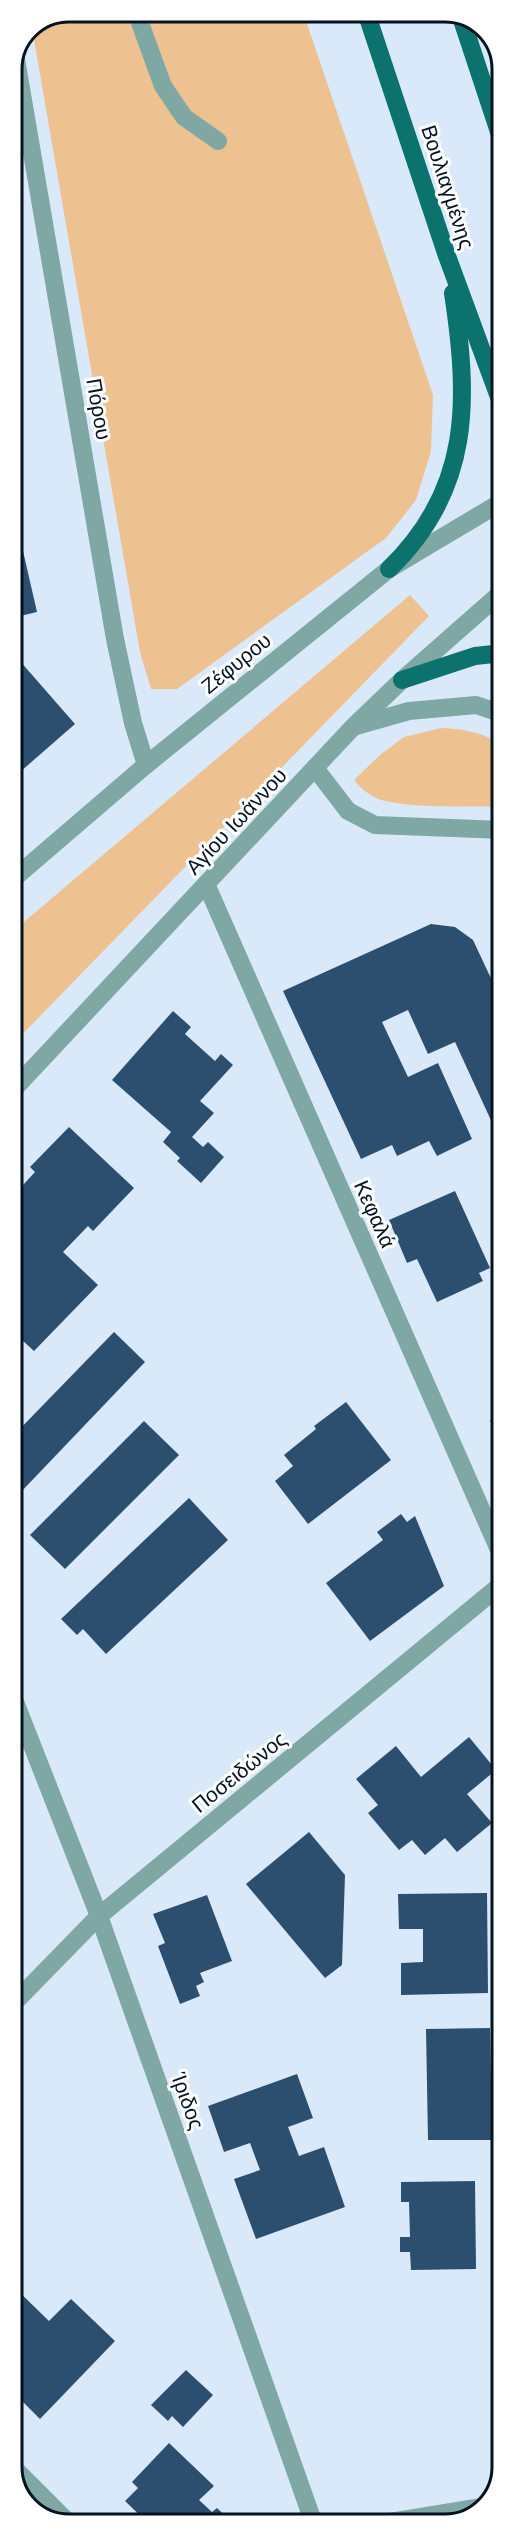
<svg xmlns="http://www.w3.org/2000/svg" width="515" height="2537" viewBox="0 0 515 2537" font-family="Arial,sans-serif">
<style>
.green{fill:#eec191}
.building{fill:#2c4f70}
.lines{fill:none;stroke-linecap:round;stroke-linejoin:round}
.service{stroke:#7fa8a4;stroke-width:18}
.minor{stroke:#7fa8a4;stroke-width:18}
.tertiary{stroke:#7fa8a4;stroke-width:18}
.primary{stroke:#0c726d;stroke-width:18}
.labels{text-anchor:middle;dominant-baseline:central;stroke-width:6;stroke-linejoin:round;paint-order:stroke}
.street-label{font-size:21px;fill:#051321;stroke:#fff}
.rim{fill:none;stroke:#051321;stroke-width:3}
</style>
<rect width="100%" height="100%" fill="#d9e9f9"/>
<g class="green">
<polygon points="70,12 303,12 433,395 431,451 416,500 386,538 177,689 151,689 140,652 32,28"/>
<polygon points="410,595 429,616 12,1045 12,932"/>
<path d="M441,728C464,729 484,732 503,746V807C472,806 401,809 376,798C367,793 360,788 354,780L380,755L404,737Z"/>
</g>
<g class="building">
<polygon points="20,538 37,612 12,618 12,540"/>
<polygon points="12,652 75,724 12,779"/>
<polygon points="431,924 455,927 473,940 503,1004 503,1139 500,1140 455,1042 428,1054 408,1010 382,1022 408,1077 438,1063 472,1139 437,1156 429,1141 397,1156 392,1145 361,1159 283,991"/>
<polygon points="173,1011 191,1027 185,1034 215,1061 221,1054 233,1065 200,1101 214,1113 192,1137 203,1147 208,1142 224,1157 201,1183 177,1161 180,1158 163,1142 171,1132 112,1080"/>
<polygon points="69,1127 134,1188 93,1231 88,1226 63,1252 98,1285 34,1351 12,1331 12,1197 35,1172 30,1167"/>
<polygon points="455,1191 490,1268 479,1273 483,1281 437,1302 417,1259 407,1263 389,1220"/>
<polygon points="114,1332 145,1362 19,1494 12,1488 12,1437"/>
<polygon points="346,1402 391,1460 308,1524 275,1481 293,1466 284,1455 316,1429 314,1426"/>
<polygon points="503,1410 503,1437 490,1421"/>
<polygon points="144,1421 179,1455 65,1569 30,1535"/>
<polygon points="189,1498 228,1540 106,1654 83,1629 77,1635 61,1619"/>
<polygon points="401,1514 407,1522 415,1516 444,1586 370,1641 326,1583 383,1540 377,1532"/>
<polygon points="469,1737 496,1770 467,1794 492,1823 457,1852 445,1838 425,1855 412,1840 399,1850 368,1813 378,1805 356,1779 396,1746 421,1777"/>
<polygon points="309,1832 345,1875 342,1965 325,1978 246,1884"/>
<polygon points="487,1893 488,1993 401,1995 401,1963 423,1962 423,1929 399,1929 398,1894"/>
<polygon points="207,1895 232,1961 200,1973 204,1982 196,1986 200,1996 180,2004 158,1946 165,1943 153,1914"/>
<polygon points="490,2028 492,2140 428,2140 426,2029"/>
<polygon points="297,2074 313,2118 288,2127 299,2156 324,2147 345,2207 256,2239 234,2179 260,2170 250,2143 224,2152 208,2106"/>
<polygon points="475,2181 476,2269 411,2270 410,2252 400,2252 400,2237 410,2237 409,2202 401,2202 401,2182"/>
<polygon points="13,2286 49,2321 71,2299 115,2341 40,2419 13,2392"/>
<polygon points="186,2370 213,2395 183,2427 172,2416 168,2421 151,2405"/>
<polygon points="169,2443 214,2486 199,2500 212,2512 217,2508 235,2525 150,2525 125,2501 138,2488 132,2482"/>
</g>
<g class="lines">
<g class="service">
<polyline points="136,12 163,86 184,117 218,141"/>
<polyline points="315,768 348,811 375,825 503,830"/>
</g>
<g class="minor">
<polyline points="16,59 115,639 133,723 146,765"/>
<polyline points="207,886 503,1559"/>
<polyline points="12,1694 99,1916 314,2524"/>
<polyline points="12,2005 99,1916 503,1583"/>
<polyline points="13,2467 71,2525"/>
<polyline points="378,2524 488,2506"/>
</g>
<g class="tertiary">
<polyline points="356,726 409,711 476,705 503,714"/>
<polyline points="12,880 146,765 389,569 503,501"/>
<polyline points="12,1091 354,726 402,680 503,591"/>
</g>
<g class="primary">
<polyline points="366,12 447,256 503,408"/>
<polyline points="461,17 502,141"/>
<path d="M389,569C472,489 469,400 453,293"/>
<polyline points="402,680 475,656 503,653"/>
</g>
</g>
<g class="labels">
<g class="street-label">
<text transform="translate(448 187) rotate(72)">Βουλιαγμένης</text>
<text transform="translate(99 409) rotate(80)">Πόρου</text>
<text transform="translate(236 663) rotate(-39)">Ζέφυρου</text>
<text transform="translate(236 821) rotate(-47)">Αγίου Ιωάννου</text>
<text transform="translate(375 1214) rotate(66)">Κεφαλά</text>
<text transform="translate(239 1772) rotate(-39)">Ποσειδώνος</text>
<text transform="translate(188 2101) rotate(70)">Ίριδος</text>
</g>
</g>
<path d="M0 0H515V2537H0ZM69 22H445A47 47 0 0 1 492 69V2467A47 47 0 0 1 445 2514H69A47 47 0 0 1 22 2467V69A47 47 0 0 1 69 22Z" fill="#fff" fill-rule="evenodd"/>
<path class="rim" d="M69 22H445A47 47 0 0 1 492 69V2467A47 47 0 0 1 445 2514H69A47 47 0 0 1 22 2467V69A47 47 0 0 1 69 22Z"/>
</svg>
